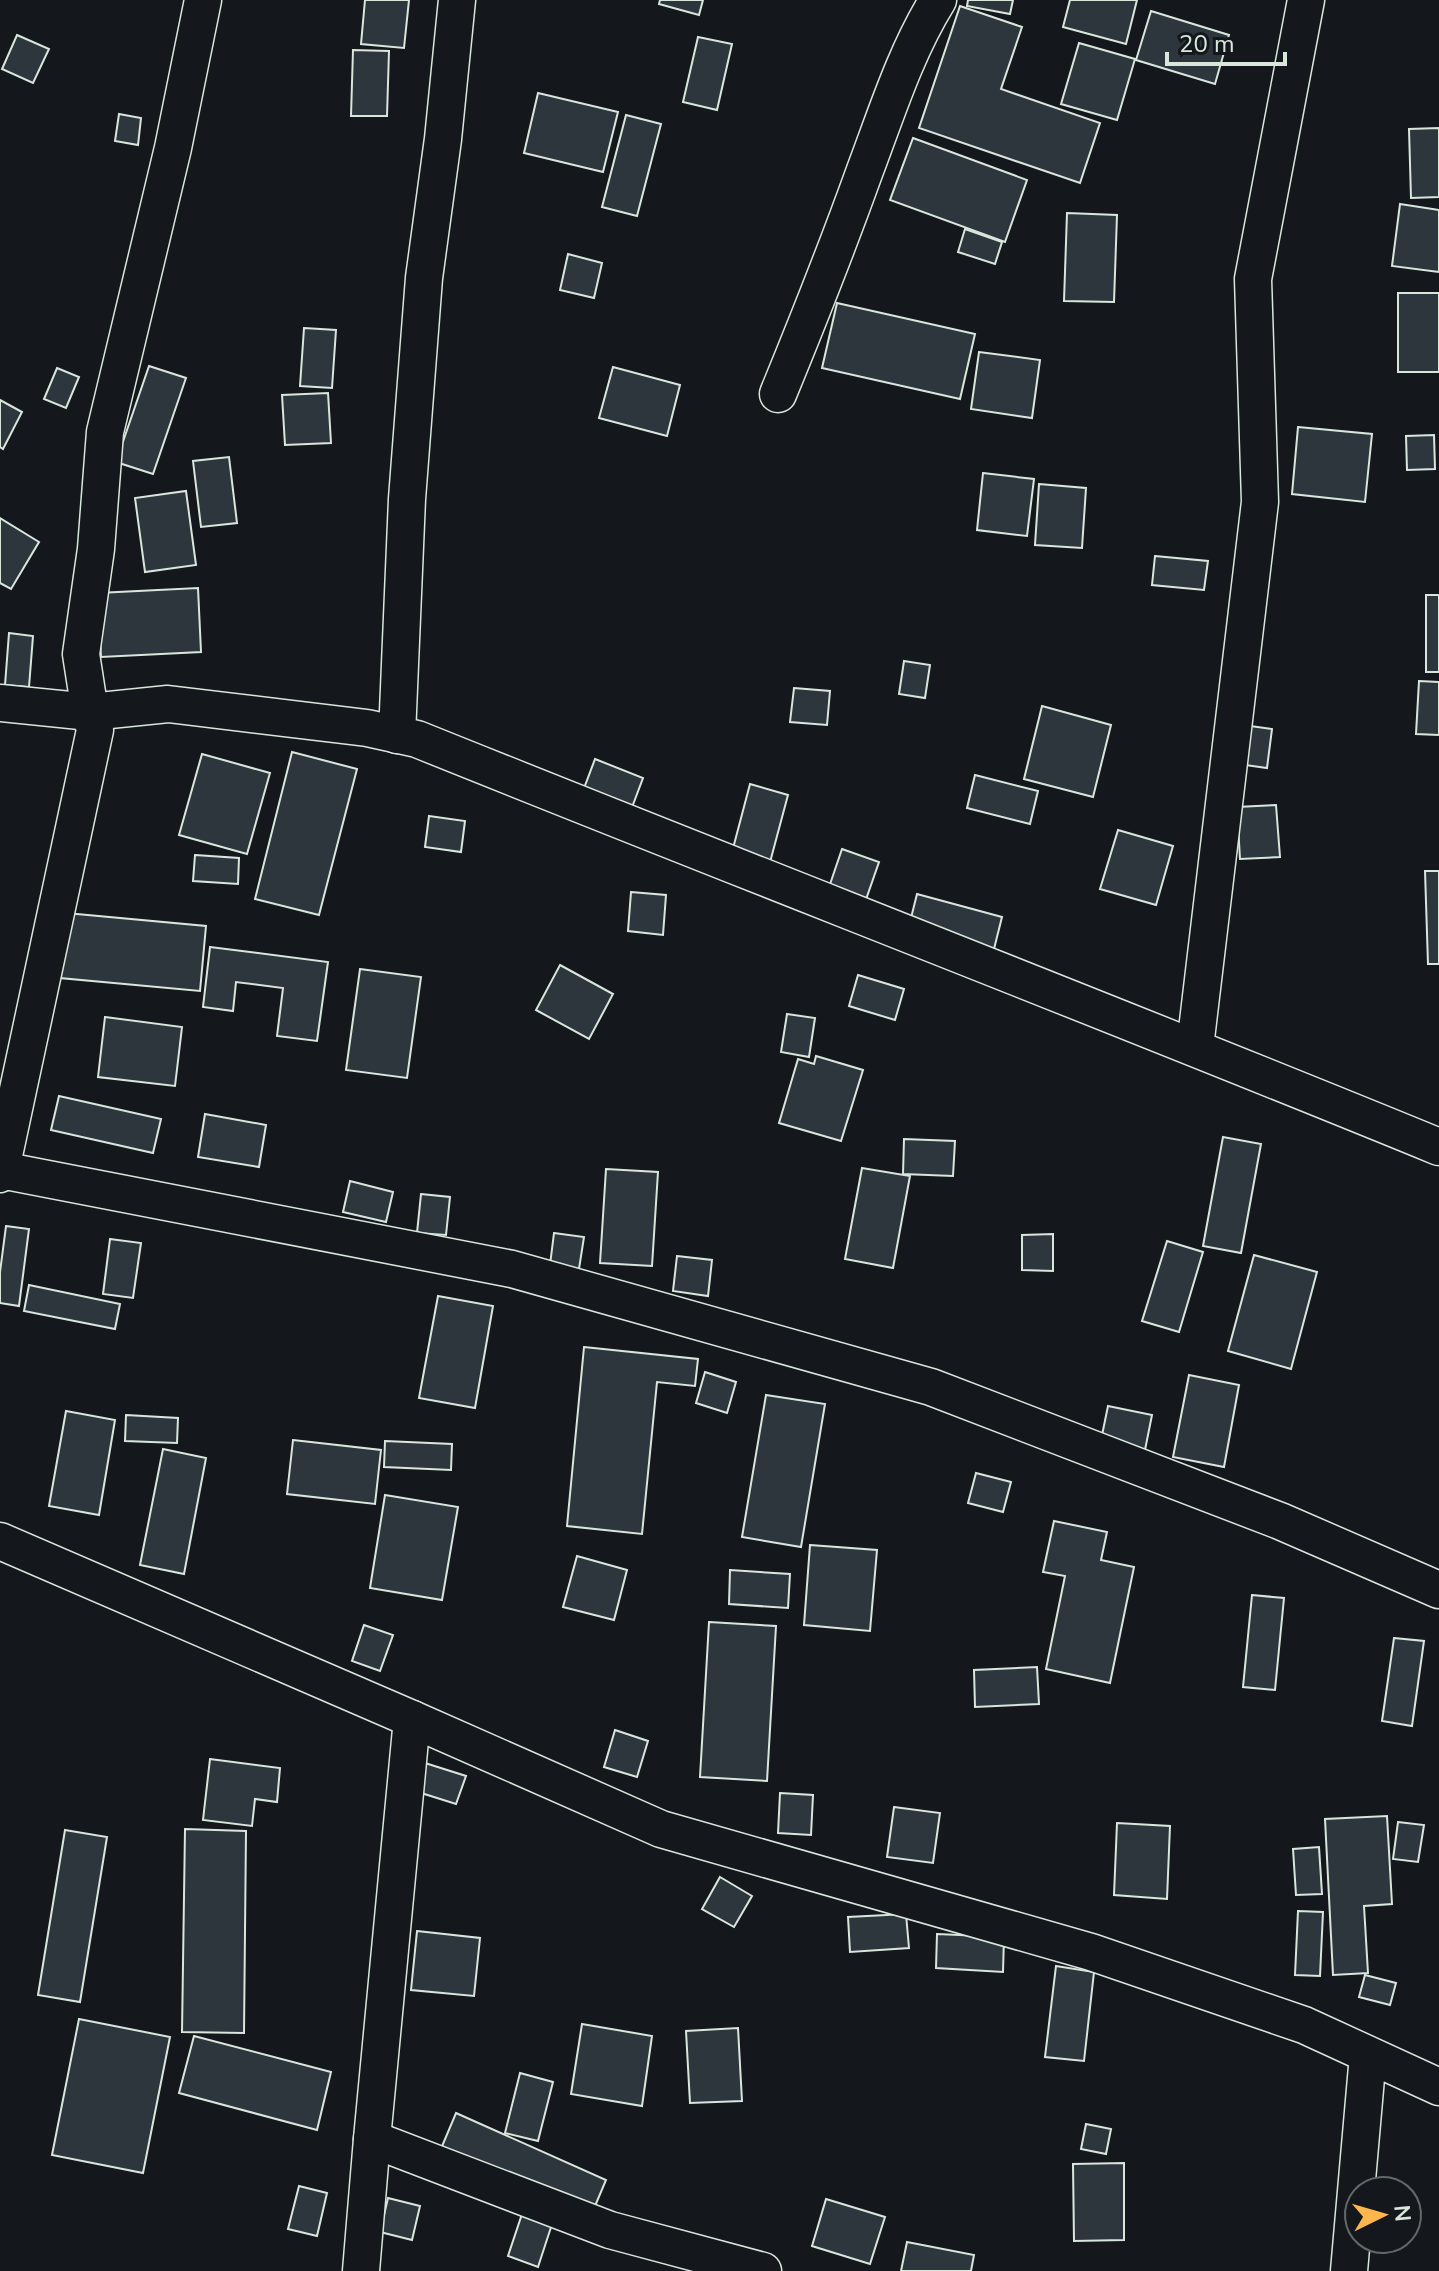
<svg xmlns="http://www.w3.org/2000/svg" width="1439" height="2271" viewBox="0 0 1439 2271" font-family="'Nunito Sans',sans-serif">
<style>
.building{fill:#2c363c;stroke:#d8e6dc;stroke-width:2}
.lines{fill:none;stroke-linecap:round;stroke-linejoin:round}
.minor-casing{stroke:#d8e6dc;stroke-width:39}
.minor{stroke:#14181c;stroke-width:36}
</style>
<rect width="100%" height="100%" fill="#14181c"/>
<g class="building">
<polygon points="365,0 409,0 404,48 361,44"/>
<polygon points="660,0 703,0 699,15 659,4"/>
<polygon points="968,0 1013,0 1010,14 967,6"/>
<polygon points="1070,0 1137,0 1126,44 1063,27"/>
<polygon points="960,6 1022,27 1001,89 1100,123 1080,183 919,128"/>
<polygon points="1151,11 1229,35 1215,84 1136,60"/>
<polygon points="17,35 49,49 33,83 2,69"/>
<polygon points="698,37 732,44 717,110 683,102"/>
<polygon points="1079,43 1135,59 1117,120 1061,104"/>
<polygon points="353,50 389,51 387,116 351,116"/>
<polygon points="538,93 618,112 603,172 524,153"/>
<polygon points="119,114 141,118 138,145 115,141"/>
<polygon points="626,115 661,124 637,216 602,207"/>
<polygon points="1439,128 1439,197 1411,198 1409,129"/>
<polygon points="913,138 1027,180 1005,242 890,200"/>
<polygon points="1400,204 1439,210 1439,272 1392,266"/>
<polygon points="1067,213 1117,215 1114,302 1064,301"/>
<polygon points="965,229 1002,242 995,264 958,252"/>
<polygon points="568,254 602,263 594,298 560,290"/>
<rect x="1398" y="293" width="41" height="79"/>
<polygon points="837,303 975,334 960,399 822,368"/>
<polygon points="304,328 336,330 332,388 300,386"/>
<polygon points="979,352 1040,360 1032,418 971,409"/>
<polygon points="149,366 186,378 153,474 116,462"/>
<polygon points="613,367 680,385 667,436 599,418"/>
<polygon points="57,368 79,377 66,408 44,399"/>
<polygon points="328,393 331,443 285,445 282,395"/>
<polygon points="0,400 22,412 3,449 0,447"/>
<polygon points="1298,427 1372,434 1365,502 1292,494"/>
<polygon points="1434,435 1435,469 1407,470 1406,436"/>
<polygon points="229,457 237,523 201,527 193,461"/>
<polygon points="983,473 1034,479 1027,536 977,530"/>
<polygon points="1039,484 1086,488 1082,548 1035,545"/>
<polygon points="186,491 196,565 145,572 135,498"/>
<polygon points="0,518 39,542 11,589 0,583"/>
<polygon points="1155,556 1208,561 1204,590 1152,585"/>
<polygon points="198,588 201,652 101,657 98,593"/>
<rect x="1426" y="595" width="13" height="77"/>
<polygon points="9,633 33,636 29,687 5,685"/>
<polygon points="904,661 930,665 925,698 899,694"/>
<polygon points="1419,681 1439,682 1439,735 1416,734"/>
<polygon points="794,688 830,691 827,725 790,722"/>
<polygon points="1042,706 1111,725 1093,797 1024,779"/>
<polygon points="1243,725 1272,729 1267,768 1238,764"/>
<polygon points="292,752 357,769 319,915 255,899"/>
<polygon points="202,754 270,773 247,854 179,835"/>
<polygon points="595,759 643,778 631,810 583,791"/>
<polygon points="975,775 1038,791 1030,824 967,808"/>
<polygon points="750,784 788,795 769,866 731,856"/>
<polygon points="1276,805 1280,857 1240,859 1237,807"/>
<polygon points="429,816 465,821 461,852 425,847"/>
<polygon points="1118,830 1173,846 1156,905 1100,889"/>
<polygon points="842,849 879,862 863,908 826,896"/>
<polygon points="195,855 239,858 238,884 193,881"/>
<polygon points="1425,871 1439,871 1439,964 1428,964"/>
<polygon points="631,892 666,895 663,935 628,931"/>
<polygon points="917,894 1002,917 993,953 908,930"/>
<polygon points="66,913 206,926 200,991 60,978"/>
<polygon points="210,947 328,962 317,1041 277,1036 283,988 236,982 233,1011 203,1007"/>
<polygon points="560,965 613,994 589,1039 536,1010"/>
<polygon points="360,969 421,977 407,1078 346,1070"/>
<polygon points="858,975 904,989 895,1020 849,1006"/>
<polygon points="787,1014 815,1018 809,1057 781,1052"/>
<polygon points="105,1017 182,1027 175,1086 98,1077"/>
<polygon points="816,1056 863,1070 841,1141 779,1123 798,1059 814,1064"/>
<polygon points="59,1096 161,1119 153,1153 51,1130"/>
<polygon points="205,1114 266,1125 259,1167 198,1157"/>
<polygon points="1223,1137 1261,1144 1241,1253 1203,1246"/>
<polygon points="904,1139 955,1141 953,1176 903,1174"/>
<polygon points="862,1168 910,1176 893,1268 845,1259"/>
<polygon points="606,1169 658,1172 652,1266 600,1263"/>
<polygon points="350,1181 393,1192 386,1222 343,1212"/>
<polygon points="421,1194 450,1197 446,1235 417,1233"/>
<polygon points="6,1226 29,1229 19,1306 0,1303 0,1272"/>
<polygon points="554,1233 584,1237 579,1269 550,1265"/>
<polygon points="1053,1234 1053,1271 1022,1270 1022,1235"/>
<polygon points="110,1239 141,1243 133,1298 103,1294"/>
<polygon points="1167,1241 1203,1252 1179,1332 1142,1321"/>
<polygon points="1254,1255 1317,1272 1291,1369 1228,1351"/>
<polygon points="677,1256 712,1260 708,1296 673,1291"/>
<polygon points="29,1285 120,1304 115,1329 24,1311"/>
<polygon points="438,1296 493,1306 475,1408 419,1398"/>
<polygon points="584,1347 698,1359 695,1386 657,1382 642,1534 567,1526"/>
<polygon points="705,1372 736,1382 727,1413 696,1403"/>
<polygon points="1189,1375 1239,1385 1224,1467 1173,1457"/>
<polygon points="766,1395 825,1404 801,1547 742,1537"/>
<polygon points="1108,1406 1152,1415 1144,1455 1100,1445"/>
<polygon points="66,1411 115,1420 99,1515 49,1506"/>
<polygon points="126,1415 178,1418 177,1443 125,1441"/>
<polygon points="293,1440 381,1450 375,1504 287,1494"/>
<polygon points="385,1441 452,1444 451,1470 384,1467"/>
<polygon points="163,1449 206,1458 184,1574 140,1565"/>
<polygon points="976,1473 1011,1482 1003,1512 968,1503"/>
<polygon points="385,1495 458,1507 442,1600 370,1588"/>
<polygon points="1054,1521 1107,1532 1101,1560 1134,1567 1110,1683 1046,1669 1065,1576 1043,1572"/>
<polygon points="810,1545 877,1550 870,1631 804,1625"/>
<polygon points="577,1556 627,1570 614,1620 563,1607"/>
<polygon points="730,1570 790,1574 788,1608 729,1604"/>
<polygon points="1252,1595 1284,1598 1275,1690 1243,1687"/>
<polygon points="709,1622 776,1626 767,1781 700,1777"/>
<polygon points="364,1625 393,1635 380,1671 352,1661"/>
<polygon points="1394,1638 1424,1641 1412,1726 1382,1721"/>
<polygon points="1037,1667 1039,1704 975,1707 974,1670"/>
<polygon points="615,1730 648,1741 637,1777 604,1767"/>
<polygon points="210,1759 280,1768 277,1802 255,1799 252,1826 203,1820"/>
<polygon points="425,1763 466,1776 456,1804 415,1791"/>
<polygon points="780,1793 813,1795 811,1835 778,1833"/>
<polygon points="894,1807 940,1813 933,1863 887,1857"/>
<polygon points="1387,1816 1392,1904 1364,1906 1368,1973 1333,1975 1325,1819"/>
<polygon points="1398,1822 1424,1825 1418,1862 1393,1859"/>
<polygon points="1117,1823 1170,1826 1167,1899 1114,1895"/>
<polygon points="185,1829 246,1831 244,2033 182,2032"/>
<polygon points="65,1830 107,1837 80,2002 38,1995"/>
<polygon points="1319,1847 1322,1894 1296,1895 1293,1849"/>
<polygon points="720,1877 752,1896 734,1927 702,1909"/>
<polygon points="1298,1911 1323,1912 1320,1976 1295,1975"/>
<polygon points="906,1914 909,1948 850,1952 848,1917"/>
<polygon points="417,1931 480,1938 474,1996 411,1990"/>
<polygon points="937,1934 1004,1937 1003,1972 936,1968"/>
<polygon points="1056,1966 1094,1972 1084,2061 1045,2057"/>
<polygon points="1365,1975 1396,1983 1390,2005 1359,1997"/>
<polygon points="79,2019 170,2037 143,2173 52,2155"/>
<polygon points="582,2024 652,2036 642,2106 571,2094"/>
<polygon points="738,2028 742,2101 690,2103 686,2031"/>
<polygon points="194,2036 331,2072 317,2130 179,2093"/>
<polygon points="520,2073 553,2082 538,2141 505,2133"/>
<polygon points="456,2113 606,2180 590,2218 440,2151"/>
<polygon points="1086,2124 1111,2129 1106,2154 1081,2149"/>
<polygon points="1124,2163 1124,2240 1074,2241 1073,2164"/>
<polygon points="299,2186 327,2193 317,2236 288,2229"/>
<polygon points="388,2198 420,2206 412,2240 380,2232"/>
<polygon points="826,2199 885,2217 870,2264 812,2246"/>
<polygon points="525,2205 555,2215 538,2267 508,2256"/>
<polygon points="907,2242 974,2255 971,2271 901,2271"/>
</g>
<g class="lines">
<defs>
<g id="minor">
<path d="M778,394C808,321 837,248 864,173C886,115 905,53 938,0"/>
<path d="M0,703L90,712L168,704L367,728L417,739C757,876 1100,1008 1439,1147"/>
<polyline points="397,735 407,499 424,278 443,139 457,0"/>
<polyline points="1195,1047 1260,502 1253,279 1306,0"/>
<polyline points="1,1170 512,1269 931,1387 1280,1521 1439,1590"/>
<polyline points="0,1174 95,730 90,712 81,654 96,549 105,432 173,148 203,0"/>
<polyline points="0,1541 412,1719 661,1829 1091,1952 1304,2025 1439,2087"/>
<polyline points="372,2139 610,2230 763,2271"/>
<polyline points="361,2271 372,2139 412,1719"/>
<polyline points="1349,2271 1368,2055"/>
</g>
</defs>
<use href="#minor" class="minor-casing"/>
<use href="#minor" class="minor"/>
</g>
<g transform="translate(1383 2215) rotate(85)"><circle r="38" fill="#14181c" stroke="#626a69" stroke-width="2"/>
<path d="M0-6L14 30L0 20L-14 30Z" fill="#ffb74d"/>
<text y="-12" font-size="22" font-weight="bold" text-anchor="middle" fill="#d8e6dc">N</text>
</g>
<path d="M1167 52v12h118v-12" fill="none" stroke="#d8e6dc" stroke-width="4"/>
<text x="1179" y="52" font-size="24" fill="#d8e6dc" stroke="#14181c" stroke-width="6" paint-order="stroke">20 m</text>
</svg>
